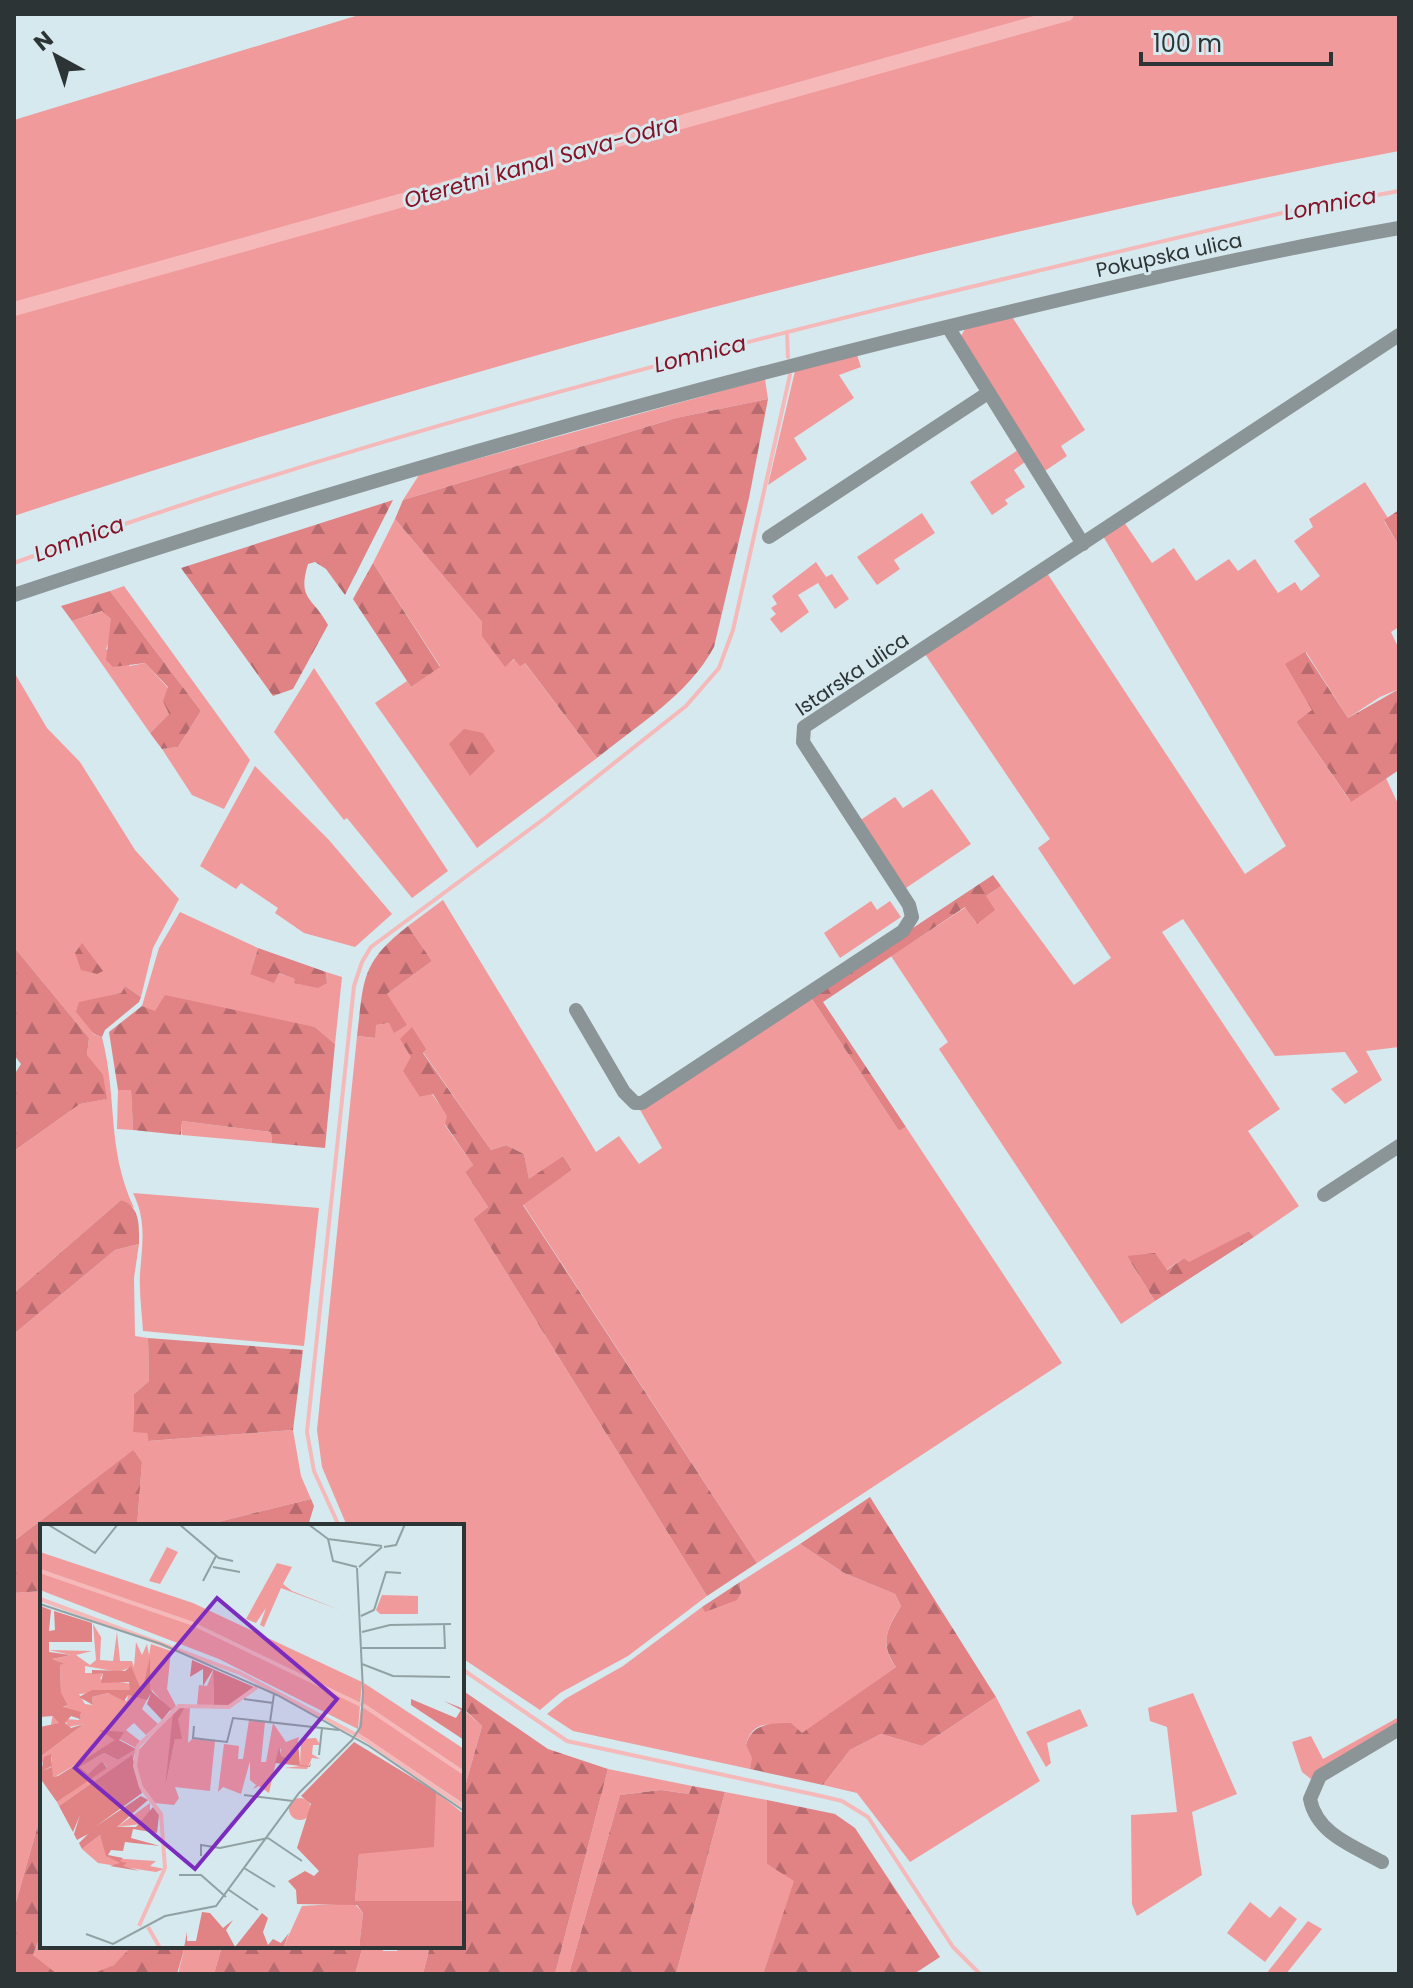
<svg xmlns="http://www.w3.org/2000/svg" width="1413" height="1988" viewBox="0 0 1413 1988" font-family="Poppins,sans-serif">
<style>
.green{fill:#f19a9c}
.forest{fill:url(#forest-firs)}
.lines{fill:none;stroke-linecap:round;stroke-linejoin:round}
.stream{stroke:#f5b9b9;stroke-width:4}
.canal{stroke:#f5b9b9;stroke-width:14}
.minor{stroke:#8b9496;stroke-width:14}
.labels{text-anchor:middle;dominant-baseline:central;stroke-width:6;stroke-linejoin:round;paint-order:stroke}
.street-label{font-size:20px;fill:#2d3436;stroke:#d5e9ee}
.water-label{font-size:22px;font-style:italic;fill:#851227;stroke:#d5e9ee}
.inset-river{fill:none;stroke:#f5b9b9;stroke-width:4}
.inset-road{fill:none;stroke:#92a1a4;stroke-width:2}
.view{fill:#7b2cbf;fill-opacity:0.15;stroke:#7b2cbf;stroke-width:4}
.inset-edge{fill:none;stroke:#2d3436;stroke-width:4}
</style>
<defs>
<pattern id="forest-firs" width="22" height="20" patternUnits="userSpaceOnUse" patternTransform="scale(2)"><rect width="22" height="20" fill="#e18285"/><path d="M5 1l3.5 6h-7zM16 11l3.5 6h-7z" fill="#b76b6e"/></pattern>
</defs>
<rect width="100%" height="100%" fill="#d5e9ee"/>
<g class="green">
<path d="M362,14H1399V151C930,241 467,365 14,516V120Z"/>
<polygon points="1011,315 1085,430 1061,446 1067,456 1042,473 961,336 965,329"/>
<polygon points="857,355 861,367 839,375 854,398 794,438 807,459 768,485 795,371"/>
<polygon points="765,379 768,399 676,418 403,500 419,475"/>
<polygon points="1018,450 1025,462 1014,470 1025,487 1005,500 1008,504 992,515 970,482"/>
<polygon points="1365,482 1388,518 1384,521 1399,546 1399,627 1391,632 1399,649 1399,689 1380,697 1348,718 1306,652 1313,710 1296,722 1350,801 1386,778 1399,806 1399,1047 1366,1051 1382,1080 1345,1104 1331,1089 1358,1072 1345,1052 1275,1056 1183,919 1162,932 1280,1109 1248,1131 1299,1206 1254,1237 1249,1231 1189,1263 1184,1258 1166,1270 1127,1256 1155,1301 1121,1324 939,1049 948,1042 891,956 966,907 976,923 986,896 1001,886 1074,985 1111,958 1038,848 1050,839 925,654 1047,573 1245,874 1286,846 1103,536 1124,522 1152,563 1174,548 1196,581 1229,559 1238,571 1255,559 1278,593 1295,582 1301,591 1320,576 1294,541 1313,527 1309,519"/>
<polygon points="922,513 935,533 894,560 900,569 877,585 857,557"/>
<polygon points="395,519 482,622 505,666 515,659 524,662 597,758 477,848 375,703 407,681 411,687 440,666 373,563"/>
<polygon points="816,562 826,577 832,574 849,599 835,609 818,583 798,595 809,612 781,633 770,619 776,614 771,608 777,604 772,596"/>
<polygon points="124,586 250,760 224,809 192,795 162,749 178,747 201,711 110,591"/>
<polygon points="103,611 111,619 111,636 106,649 130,666 145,663 168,688 169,714 150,733 72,621"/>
<polygon points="314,668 448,871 412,898 347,818 344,820 274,732"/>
<path d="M14,672L47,728L80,762L135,850L179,899L153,948L141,997L125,986L121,993L87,1002L93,1034L102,1037C118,1100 106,1147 134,1208L121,1200L14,1293V1151L80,1104L106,1099L87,1055L89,1038L14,947Z"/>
<polygon points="255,766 329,840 392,914 355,947 304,933 275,913 278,908 241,883 236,889 200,866"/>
<polygon points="932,789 971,844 906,888 859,821 895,797 903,808"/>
<polygon points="443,900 596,1152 619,1136 639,1164 662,1148 639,1108 810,996 899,1131 906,1127 1062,1363 757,1563 523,1204 572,1170 563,1156 529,1180 524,1154 506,1145 491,1150 423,1052 412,1057 420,1097 432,1094 448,1116 445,1125 473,1165 465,1172 488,1207 473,1219 707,1596 628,1656 560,1693 540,1710 462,1658 462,1526 347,1526 322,1467 317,1430 357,1036 374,1038 375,1025 389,1023 387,994 432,961 408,926"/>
<polygon points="871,901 877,910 890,901 901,917 840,958 824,933"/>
<polygon points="180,912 258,948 250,974 278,973 296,979 295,983 327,983 326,972 342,977 335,1044 315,1027 155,1012 142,1006 159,948"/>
<polygon points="131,1089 133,1130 117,1129 118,1090"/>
<polygon points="182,1121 271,1132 272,1143 182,1135"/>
<path d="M133,1193L319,1208L304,1346L143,1331C142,1313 139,1293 140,1274C142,1245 147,1221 133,1193Z"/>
<polygon points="139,1244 134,1278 135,1336 148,1338 149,1381 134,1394 133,1431 147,1432 148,1441 293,1430 301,1476 311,1499 202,1526 137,1526 142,1462 132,1451 14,1541 14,1334 115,1250"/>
<path d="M800,1544L844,1573L895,1594L901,1606C887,1627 879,1645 896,1667L802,1734C780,1724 753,1715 746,1745L753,1758L750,1769L573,1731L547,1714L565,1699L623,1666L702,1607L705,1611L741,1593L740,1582Z"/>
<polygon points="42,1591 42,1811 14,1909 14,1593"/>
<polygon points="1193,1693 1237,1794 1192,1812 1202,1875 1137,1916 1132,1904 1131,1815 1177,1812 1167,1727 1150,1721 1148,1708"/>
<polygon points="996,1697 1040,1781 910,1862 857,1793 823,1785 850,1750 881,1734 922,1746"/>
<polygon points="1080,1709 1088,1726 1047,1743 1051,1763 1046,1767 1026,1732"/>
<polygon points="465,1711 482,1726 462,1797 462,1722"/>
<polygon points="1399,1717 1399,1725 1311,1779 1302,1772 1292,1742 1311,1736 1323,1759"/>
<polygon points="608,1769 692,1786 690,1794 661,1790 620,1795 569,1974 555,1974"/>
<polygon points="725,1792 767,1800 767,1864 795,1880 763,1974 676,1974"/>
<polygon points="1250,1902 1270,1918 1280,1906 1297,1919 1265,1962 1227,1933"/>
<polygon points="1308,1921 1322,1929 1286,1974 1266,1974"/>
<path d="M42,1931V1946H132C123,1971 75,1982 52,1972C45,1969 39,1961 33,1955Z"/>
<polygon points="185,1946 222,1946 214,1974 178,1974"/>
<polygon points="363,1946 383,1946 383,1951 397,1951 399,1946 430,1946 423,1974 355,1974"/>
</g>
<g class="forest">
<path d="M768,399L749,498L714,647C688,695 639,724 597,758L525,663L520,666L514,659L505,667L482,636V622L395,519L403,500L676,418Z"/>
<path d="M393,500L345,595L326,569L315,562L308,564C297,600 313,597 328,625L293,689L273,696L181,568Z"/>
<polygon points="1399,510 1399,546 1384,520"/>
<polygon points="373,563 440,667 411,687 353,599"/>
<polygon points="110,591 201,711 178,747 162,749 150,733 169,714 163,701 168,687 145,663 113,667 106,660 111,619 102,611 72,621 61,606"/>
<polygon points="1305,652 1348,718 1399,689 1399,770 1351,802 1296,722 1312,710 1285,664"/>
<polygon points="464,729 483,733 495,751 470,776 449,744"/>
<polygon points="993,875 1001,886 986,896 995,910 977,924 965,907 823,1002 906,1127 899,1131 810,996"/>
<path d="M408,926L432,961L387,994L407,1025L394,1033L389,1023L376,1025L375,1038L357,1036C364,978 361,963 408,926Z"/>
<polygon points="82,943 103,971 97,974 81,970 75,953"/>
<polygon points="14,947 89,1038 87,1055 103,1075 107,1099 80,1104 14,1151 14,1075 21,1064 14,1055"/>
<polygon points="258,948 326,972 327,983 318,988 294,983 295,979 279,973 274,983 250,974"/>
<polygon points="125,986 141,997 139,1002 105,1030 102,1037 94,1034 76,1012 79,1002 121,993"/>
<polygon points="165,995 315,1027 335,1044 325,1148 272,1143 271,1132 182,1121 181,1135 133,1130 131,1090 118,1090 109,1032 142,1006 155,1011"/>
<polygon points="412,1027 426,1049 423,1053 491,1150 506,1145 524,1154 529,1179 563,1156 572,1170 523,1205 757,1563 707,1596 473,1219 488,1207 465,1172 473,1165 445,1124 447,1116 433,1094 420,1097 403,1071 411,1057 400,1039"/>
<path d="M121,1200C141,1207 139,1226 139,1244L115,1250L14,1334V1293Z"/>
<polygon points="1249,1231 1254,1237 1155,1301 1127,1256 1155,1253 1167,1270 1184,1258 1189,1262"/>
<polygon points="148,1338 303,1350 293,1430 148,1441 147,1433 133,1432 134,1394 149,1381"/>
<polygon points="133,1450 142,1462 137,1526 42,1526 42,1591 14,1593 14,1541"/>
<path d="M870,1497L996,1697L922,1746L881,1734L850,1750L823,1785L750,1769L752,1758L746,1745C752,1723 771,1723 791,1723L802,1733L896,1667C879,1643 887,1629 901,1606L895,1594L844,1573L800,1544Z"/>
<polygon points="311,1499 314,1506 308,1526 202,1526"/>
<polygon points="740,1582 741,1593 737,1600 705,1612 702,1607"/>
<polygon points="462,1690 548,1749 608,1769 555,1974 423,1974 430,1946 462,1946 462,1797 482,1726 466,1711 462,1722"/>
<polygon points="692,1786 725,1792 676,1974 569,1974 620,1795 661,1790 689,1794"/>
<polygon points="767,1800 835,1814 855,1828 940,1957 914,1974 763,1974 794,1881 767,1864"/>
<polygon points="42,1811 42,1931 33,1955 57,1974 14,1974 14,1909"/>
<polygon points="132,1946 185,1946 177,1974 92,1974 114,1965"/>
<polygon points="222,1946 363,1946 355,1974 214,1974"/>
</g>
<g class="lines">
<g class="stream">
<polyline points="787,332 788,357"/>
<path d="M14,563C431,411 863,312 1295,210L1399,191"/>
<polyline points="339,1526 314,1471 307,1432 354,986 362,962 371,947 545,818 686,706 719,668 733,630 790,375"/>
<polyline points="462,1669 567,1741 821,1796 842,1801 868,1817 953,1947 980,1974"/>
</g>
<polyline class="canal" points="14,309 1067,14"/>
<g class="minor">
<polyline points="948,327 1083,544"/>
<polyline points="769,537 988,393"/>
<path d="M14,595C303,498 596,414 893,340C1061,299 1229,258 1399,228"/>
<polyline points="576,1010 624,1092 635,1103 642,1103 903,931 912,917 909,905 803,742 804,727 1399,335"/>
<polyline points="1324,1195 1399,1146"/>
<path d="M1382,1862C1353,1846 1317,1834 1310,1799L1320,1776L1399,1729"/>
</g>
</g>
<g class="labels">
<g class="street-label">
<text transform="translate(1169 255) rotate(-12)">Pokupska ulica</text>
<text transform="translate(852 674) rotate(-34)">Istarska ulica</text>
</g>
<g class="water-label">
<text transform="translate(541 162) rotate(-16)">Oteretni kanal Sava-Odra</text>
<text transform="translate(1330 204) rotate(-11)">Lomnica</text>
<text transform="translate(700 354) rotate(-14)">Lomnica</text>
<text transform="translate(79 539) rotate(-20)">Lomnica</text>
</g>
</g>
<g transform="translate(40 1524)">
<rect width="424" height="424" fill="#d5e9ee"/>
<path d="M127,23L138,28L120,60L109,57ZM0,28L153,79L322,158L318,205L179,135L0,66ZM237,39L252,43L243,60L252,67L300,86L241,64L224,103L220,101L226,84L216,99L206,95ZM342,71L378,72V90H340L336,86ZM53,100L61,113L60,136L73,137L77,108L80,137H92L94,143L96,118L102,131L107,120L109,131L111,120L131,127L127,165L136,182L131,187L112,166L102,185L118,200L106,211L94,199L86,206L100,217L96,224L79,215L63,208L77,216L13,254L11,243L0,248L12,242V233L0,240V233L44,200L28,203L25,195L39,196L41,190L26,187L23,192L17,189L21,199L11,201L13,189L28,181L21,170L20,141L24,140L12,135L31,131L9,126L52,127L36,131L50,141L56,136ZM45,142L79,148L91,143L102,167L107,148V175L88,171L87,177L68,169L52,173L53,181L45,180L39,170L90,166L92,160L60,155L63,149H45ZM173,147L174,182L157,181L159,161L167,162ZM324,159L424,225V280L318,209ZM145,183H150L148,219L152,215L175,217L170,267L135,263L139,274L134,281L114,279L102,263L95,238L98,227L133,188ZM136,194L141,215L135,214L125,264ZM209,196L225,198L221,238H226L233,199L246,218L259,213L256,226L249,234L240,232L241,224L238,229L229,269L219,262L213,265L216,261L210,256V237L201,270L183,263L178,268L184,220L199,222L198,235H203ZM276,214L280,221H273L272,230L280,235L272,234L267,245L244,244L260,242L261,215ZM96,225L92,239L91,232L19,282L17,278L67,243L62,237L48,250L40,243L64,229L78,236ZM396,268L424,290V377H315L319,330ZM249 285a11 11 0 1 1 22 0a11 11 0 1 1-22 0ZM110,279V292L101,300L77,303ZM60,311L69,334L116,337L110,342L124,345L116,348L58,339L42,325ZM314,379L323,389L319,424H243L262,382Z" fill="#f19a9c" fill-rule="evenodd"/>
<path d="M0,82L11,86L9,107L15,106L14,87L52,99V118H9V128L31,131L12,135L25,140L20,141L21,169L28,181L23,183L41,188L40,195L31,192L25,199L31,204L44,200L0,233V203L19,199L13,192L0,193ZM110,133V166L131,185L122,196L107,180L111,169L107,176L88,171L84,177L68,169L52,173L53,181L39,173L52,166H90L89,158L61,159L63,149L52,150V146L85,147L91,142L102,167ZM152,136L214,163L192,181L174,182L173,146L163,162V145L150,153ZM371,175L416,194L421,186L404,177L424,185V216L371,181ZM140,183H145L138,195L142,215H135L125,264L133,188ZM59,206L84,208L79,216L96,225L78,236L64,229L40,243L48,250L62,237L67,244L17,278L0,254L4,233L11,230L12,242L2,247L12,243L13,253L18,252L75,216ZM258,218L260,241L269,242L271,238L270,243L235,239L239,223L241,232L248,234ZM314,218L396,268L394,323L319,330L315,377H424V424H319L323,389L317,381L257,380L256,366L248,357L265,347L274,352L279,347L257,324L271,280L261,272ZM92,231L102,269L55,303L101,272L108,276L77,303H96L113,283L119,291L117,309L93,305L91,314L120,322L85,318L83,327L71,326L68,331L83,334L80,337L87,339L83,342L100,347L70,342L80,339L66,332L60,311L42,325L39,319L48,310L37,316L34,310L40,291L33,308L19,282ZM162,388L170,389L183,404L193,396L186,406L195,423L222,389L228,394L223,408L228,421L233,415L241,419L249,409L243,424H144L147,408V417H156Z" fill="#e18285"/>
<path class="inset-river" d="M0,47L151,99L321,181M0,75L200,149L326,216L424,283M323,181L424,249M99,402L125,344L121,290L101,263L95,242L98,222L139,182L189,183L217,163M108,403L120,424"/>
<path class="inset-road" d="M7,0L55,29L78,0M139,0L179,34L193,37M268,0L288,15M288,15L342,22M288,15L293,37L317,43M344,23L356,21L365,0M173,43L200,48M319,43L342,23M163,57L176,32M0,80L121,120L237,171L329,222L424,287M321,92L334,86L346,48L361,49M322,108L350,101L411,100M322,124H405L404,100M322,140L353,152L410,153M204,175L233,179M230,198L234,170M154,202L153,214L187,218L193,194L299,206M279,231L282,204M204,271L253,277M228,314L262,337M161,332V321L180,324L228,314M204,344L235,363M139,351H161L186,373M189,366L218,386M46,410L73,420L125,392L176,382L259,269L312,216L321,202L323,167L317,44"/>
<path class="view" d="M177,74L297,175L155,345L35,244Z"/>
<rect width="424" height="424" class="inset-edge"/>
</g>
<rect width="1413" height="1988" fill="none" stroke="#2d3436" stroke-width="32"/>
<g transform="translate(56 56) rotate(320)" stroke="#d5e9ee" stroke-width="6" paint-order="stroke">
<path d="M0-6L14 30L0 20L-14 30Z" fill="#2d3436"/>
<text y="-12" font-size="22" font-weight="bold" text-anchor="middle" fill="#2d3436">N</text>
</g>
<path d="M1141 52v12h190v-12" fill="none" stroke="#2d3436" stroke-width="4"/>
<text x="1153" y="52" font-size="24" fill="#2d3436" stroke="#d5e9ee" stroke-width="6" paint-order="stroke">100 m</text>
</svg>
